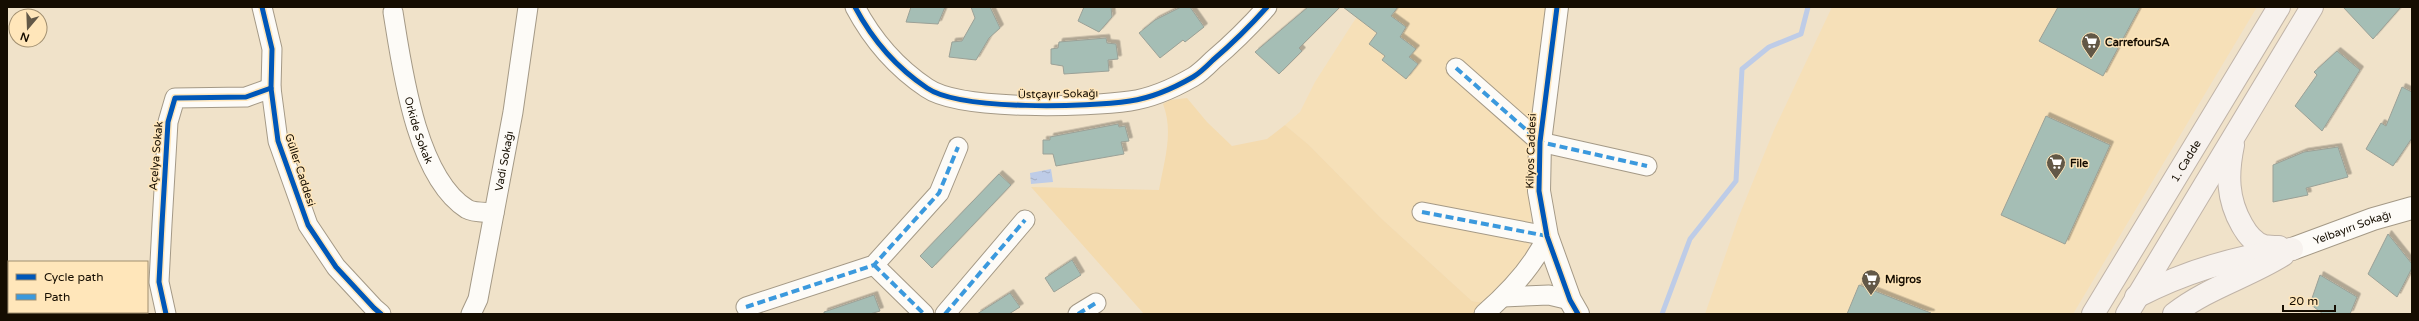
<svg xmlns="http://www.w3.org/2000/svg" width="2419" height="321" viewBox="0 0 2419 321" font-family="'Varela Round',sans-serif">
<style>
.built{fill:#f6e0b8}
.green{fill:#f4dbaf}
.water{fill:url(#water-ripples)}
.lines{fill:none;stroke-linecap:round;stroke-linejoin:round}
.stream{stroke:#becce7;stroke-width:5}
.building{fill:#a5beb5;stroke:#9ba197;filter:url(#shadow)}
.minor-casing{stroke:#a49986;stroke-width:21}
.tertiary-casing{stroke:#a49986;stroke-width:24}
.secondary-casing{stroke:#a49986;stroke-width:24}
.primary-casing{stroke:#c0b4a8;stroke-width:24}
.minor{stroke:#fdfbf7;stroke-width:19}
.tertiary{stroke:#fdfbf7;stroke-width:22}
.secondary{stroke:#fdfbf7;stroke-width:22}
.primary{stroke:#f7f2ee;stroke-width:22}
.quiet{stroke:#3b99dd;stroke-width:4;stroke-dasharray:8 4;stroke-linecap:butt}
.cycleway-casing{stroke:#ffe6ba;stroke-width:8}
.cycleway{stroke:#0057b8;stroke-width:5}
.labels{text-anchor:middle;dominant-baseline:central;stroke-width:3;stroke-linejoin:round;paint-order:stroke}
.poi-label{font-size:11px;font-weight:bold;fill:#150d01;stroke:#ffe6ba;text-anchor:start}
.street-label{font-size:11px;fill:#150d01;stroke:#ffe6ba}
</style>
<defs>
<pattern id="water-ripples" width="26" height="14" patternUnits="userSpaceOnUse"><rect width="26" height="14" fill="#becce7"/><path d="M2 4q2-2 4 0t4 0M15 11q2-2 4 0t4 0" fill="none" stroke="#a2aec4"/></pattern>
<filter id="shadow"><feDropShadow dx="3.5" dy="-3.5" stdDeviation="0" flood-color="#0004"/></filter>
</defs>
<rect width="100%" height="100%" fill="#f0e2c9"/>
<g class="built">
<polygon points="1363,7 1547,7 1528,135 1531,219 1528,258 1485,303 1472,301 1382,219 1309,145 1285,125 1300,112 1315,82"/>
<polygon points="1832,7 2257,7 2073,314 1705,314 1739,216 1774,130"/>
</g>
<path class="green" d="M1187,98L1207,122L1232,146L1267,139L1285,125L1309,145L1382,219L1472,301L1485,303L1472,314H1144L1031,187L1159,190C1164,161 1174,132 1163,104L1170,100Z"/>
<polygon class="water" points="1051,169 1053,182 1031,184 1030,173"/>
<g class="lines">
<polyline class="stream" points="1662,314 1690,239 1736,181 1742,69 1769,47 1801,34 1808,7"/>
</g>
<g class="building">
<polygon points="911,7 945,7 938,24 906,22"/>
<polygon points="971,7 990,7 1000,28 989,38 976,60 949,57 952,42 962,41 975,18"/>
<polygon points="1084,7 1111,7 1112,17 1099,32 1078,21"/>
<polygon points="1181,7 1190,7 1204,27 1185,42 1183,40 1160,58 1139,33 1155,20"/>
<polygon points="1308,7 1340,7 1299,48 1302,51 1279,74 1255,52"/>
<polygon points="1343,7 1398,7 1391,16 1406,27 1400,37 1416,49 1409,57 1418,64 1406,79 1382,60 1385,56 1369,44 1377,33"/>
<polygon points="2058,7 2140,7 2103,76 2039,41"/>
<polygon points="2343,7 2401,7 2373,39"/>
<polygon points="1106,38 1107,43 1116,44 1118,59 1108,60 1109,71 1064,74 1063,66 1051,64 1051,49 1058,48 1059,42"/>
<polygon points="2337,51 2360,70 2322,131 2295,106 2317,75 2314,72"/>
<polygon points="2402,87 2412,92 2412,138 2393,166 2366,149 2381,123 2386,126"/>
<polygon points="2046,116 2110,145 2065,244 2001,215"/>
<polygon points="1118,124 1119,127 1125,126 1129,141 1121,142 1124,154 1056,166 1053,154 1043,154 1043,140 1050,140 1050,137"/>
<polygon points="2338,147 2348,177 2306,188 2308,195 2273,202 2273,165 2304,152"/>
<polygon points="999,174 1011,185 932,268 920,256"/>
<polygon points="2388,234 2412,264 2412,268 2397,297 2368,274"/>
<polygon points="1072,260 1081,275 1054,292 1045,278"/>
<polygon points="2320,275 2357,297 2350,314 2323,314 2310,304"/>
<polygon points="1859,285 1931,313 1931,314 1847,314"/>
<polygon points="1010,293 1020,307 1009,314 977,314"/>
<polygon points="874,295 880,311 870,314 824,314 824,312"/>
</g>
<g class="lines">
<defs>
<g id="minor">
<polyline points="262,7 272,49 271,88 278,141 308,225 336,267 374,308 381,314"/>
<path d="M855,7C872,39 897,68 927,88C960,111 1089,107 1130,101C1151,98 1174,88 1193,77C1200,73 1207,66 1213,60C1233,43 1250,26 1267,7"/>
<path id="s1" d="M393,12C402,68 416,177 467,209C474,213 487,212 494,213"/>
<polyline points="1456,68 1540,142 1647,166"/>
<path d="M1422,212L1547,236C1534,266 1508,293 1484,314"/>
<polyline points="874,265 924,314"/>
<polyline points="1503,297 1549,295 1570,300"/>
<polyline points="746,307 874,265 939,193 958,147"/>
<polyline points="166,314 159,282 162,224 168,122 175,98 246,97 271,88"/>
<path id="s2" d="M471,314L478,299L513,112L528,7"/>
<polyline points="945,314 1025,220"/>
<polyline points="1078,314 1096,303"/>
</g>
<polyline id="tertiary" points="1557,7 1540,142 1539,191 1547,236 1570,300 1578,314"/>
<g id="secondary">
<path id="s3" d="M2292,249L2373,219L2412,208"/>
</g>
<g id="primary">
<path d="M2233,145C2227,174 2227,199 2242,225C2247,234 2254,243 2264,246C2269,247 2274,247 2279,247"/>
<path d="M2136,297C2186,271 2237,256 2292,249"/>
<path id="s4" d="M2093,314L2279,7"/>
<polyline points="2127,314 2312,7"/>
<path d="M2174,314C2207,288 2248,277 2283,255"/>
</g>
</defs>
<use href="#minor" class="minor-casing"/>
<use href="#tertiary" class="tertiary-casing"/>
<use href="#secondary" class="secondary-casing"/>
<use href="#primary" class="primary-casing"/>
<use href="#minor" class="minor"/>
<use href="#tertiary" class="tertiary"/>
<use href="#secondary" class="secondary"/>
<use href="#primary" class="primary"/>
<g class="quiet">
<polyline points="1456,68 1540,142 1647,166"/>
<polyline points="1422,212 1547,236"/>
<polyline points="874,265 924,314"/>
<polyline points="746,307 874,265 939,193 958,147"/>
<polyline points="945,314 1025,220"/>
<polyline points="1078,314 1096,303"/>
</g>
<defs>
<g id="cycleway">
<polyline points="262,7 272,49 271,88 278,141 308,225 336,267 374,308 381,314"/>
<path d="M855,7C872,39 897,68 927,88C960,111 1089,107 1130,101C1151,98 1174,88 1193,77C1200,73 1207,66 1213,60C1233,43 1250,26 1267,7"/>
<polyline points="1557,7 1540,142 1539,191 1547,236 1570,300 1578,314"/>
<polyline points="166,314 159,282 162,224 168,122 175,98 246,97 271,88"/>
</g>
</defs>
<use href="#cycleway" class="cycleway-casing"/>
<use href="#cycleway" class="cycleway"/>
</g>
<defs>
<symbol id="supermarket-pin" viewBox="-11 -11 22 30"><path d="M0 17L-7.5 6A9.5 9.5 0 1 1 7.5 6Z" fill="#625847" stroke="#ffe6ba"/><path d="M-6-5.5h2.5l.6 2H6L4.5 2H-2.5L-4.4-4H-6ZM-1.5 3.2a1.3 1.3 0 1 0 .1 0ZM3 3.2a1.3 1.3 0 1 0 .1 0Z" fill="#fff"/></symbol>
</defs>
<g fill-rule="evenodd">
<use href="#supermarket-pin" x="2080" y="31" width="22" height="30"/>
<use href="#supermarket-pin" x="2045" y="152" width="22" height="30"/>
<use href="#supermarket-pin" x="1860" y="268" width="22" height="30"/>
</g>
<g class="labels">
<g class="poi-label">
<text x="2105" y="42">CarrefourSA</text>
<text x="2070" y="163">File</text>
<text x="1885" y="279">Migros</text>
</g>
<g class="street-label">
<text transform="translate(1058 94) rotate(-1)">Üstçayır Sokağı</text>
<text stroke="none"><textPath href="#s1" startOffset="121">Orkide Sokak</textPath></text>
<text transform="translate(1531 151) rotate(-88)">Kilyos Caddesi</text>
<text transform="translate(156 156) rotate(-85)">Açelya Sokak</text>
<text stroke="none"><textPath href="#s2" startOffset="157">Vadi Sokağı</textPath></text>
<text stroke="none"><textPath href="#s4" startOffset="179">1. Cadde</textPath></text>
<text transform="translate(300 170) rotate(72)">Güller Caddesi</text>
<text stroke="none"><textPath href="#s3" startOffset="64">Yelbayırı Sokağı</textPath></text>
</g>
</g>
<rect width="2419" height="321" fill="none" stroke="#150d01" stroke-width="16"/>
<rect x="8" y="261" width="140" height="52" fill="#ffe6ba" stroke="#a18f70"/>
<rect x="16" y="274" width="20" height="6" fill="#0057b8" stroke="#a18f70"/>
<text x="44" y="281" font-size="12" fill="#150d01">Cycle path</text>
<rect x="16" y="294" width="20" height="6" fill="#3b99dd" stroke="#a18f70"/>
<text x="44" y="301" font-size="12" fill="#150d01">Path</text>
<g transform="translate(28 28) rotate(199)"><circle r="19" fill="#ffe6ba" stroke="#a18f70"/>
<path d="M0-3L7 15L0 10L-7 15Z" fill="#625847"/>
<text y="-6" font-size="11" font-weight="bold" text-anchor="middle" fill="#150d01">N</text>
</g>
<path d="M2283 305v6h52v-6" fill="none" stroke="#150d01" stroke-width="2"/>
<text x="2289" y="305" font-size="12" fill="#150d01" stroke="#ffe6ba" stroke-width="3" paint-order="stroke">20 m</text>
</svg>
